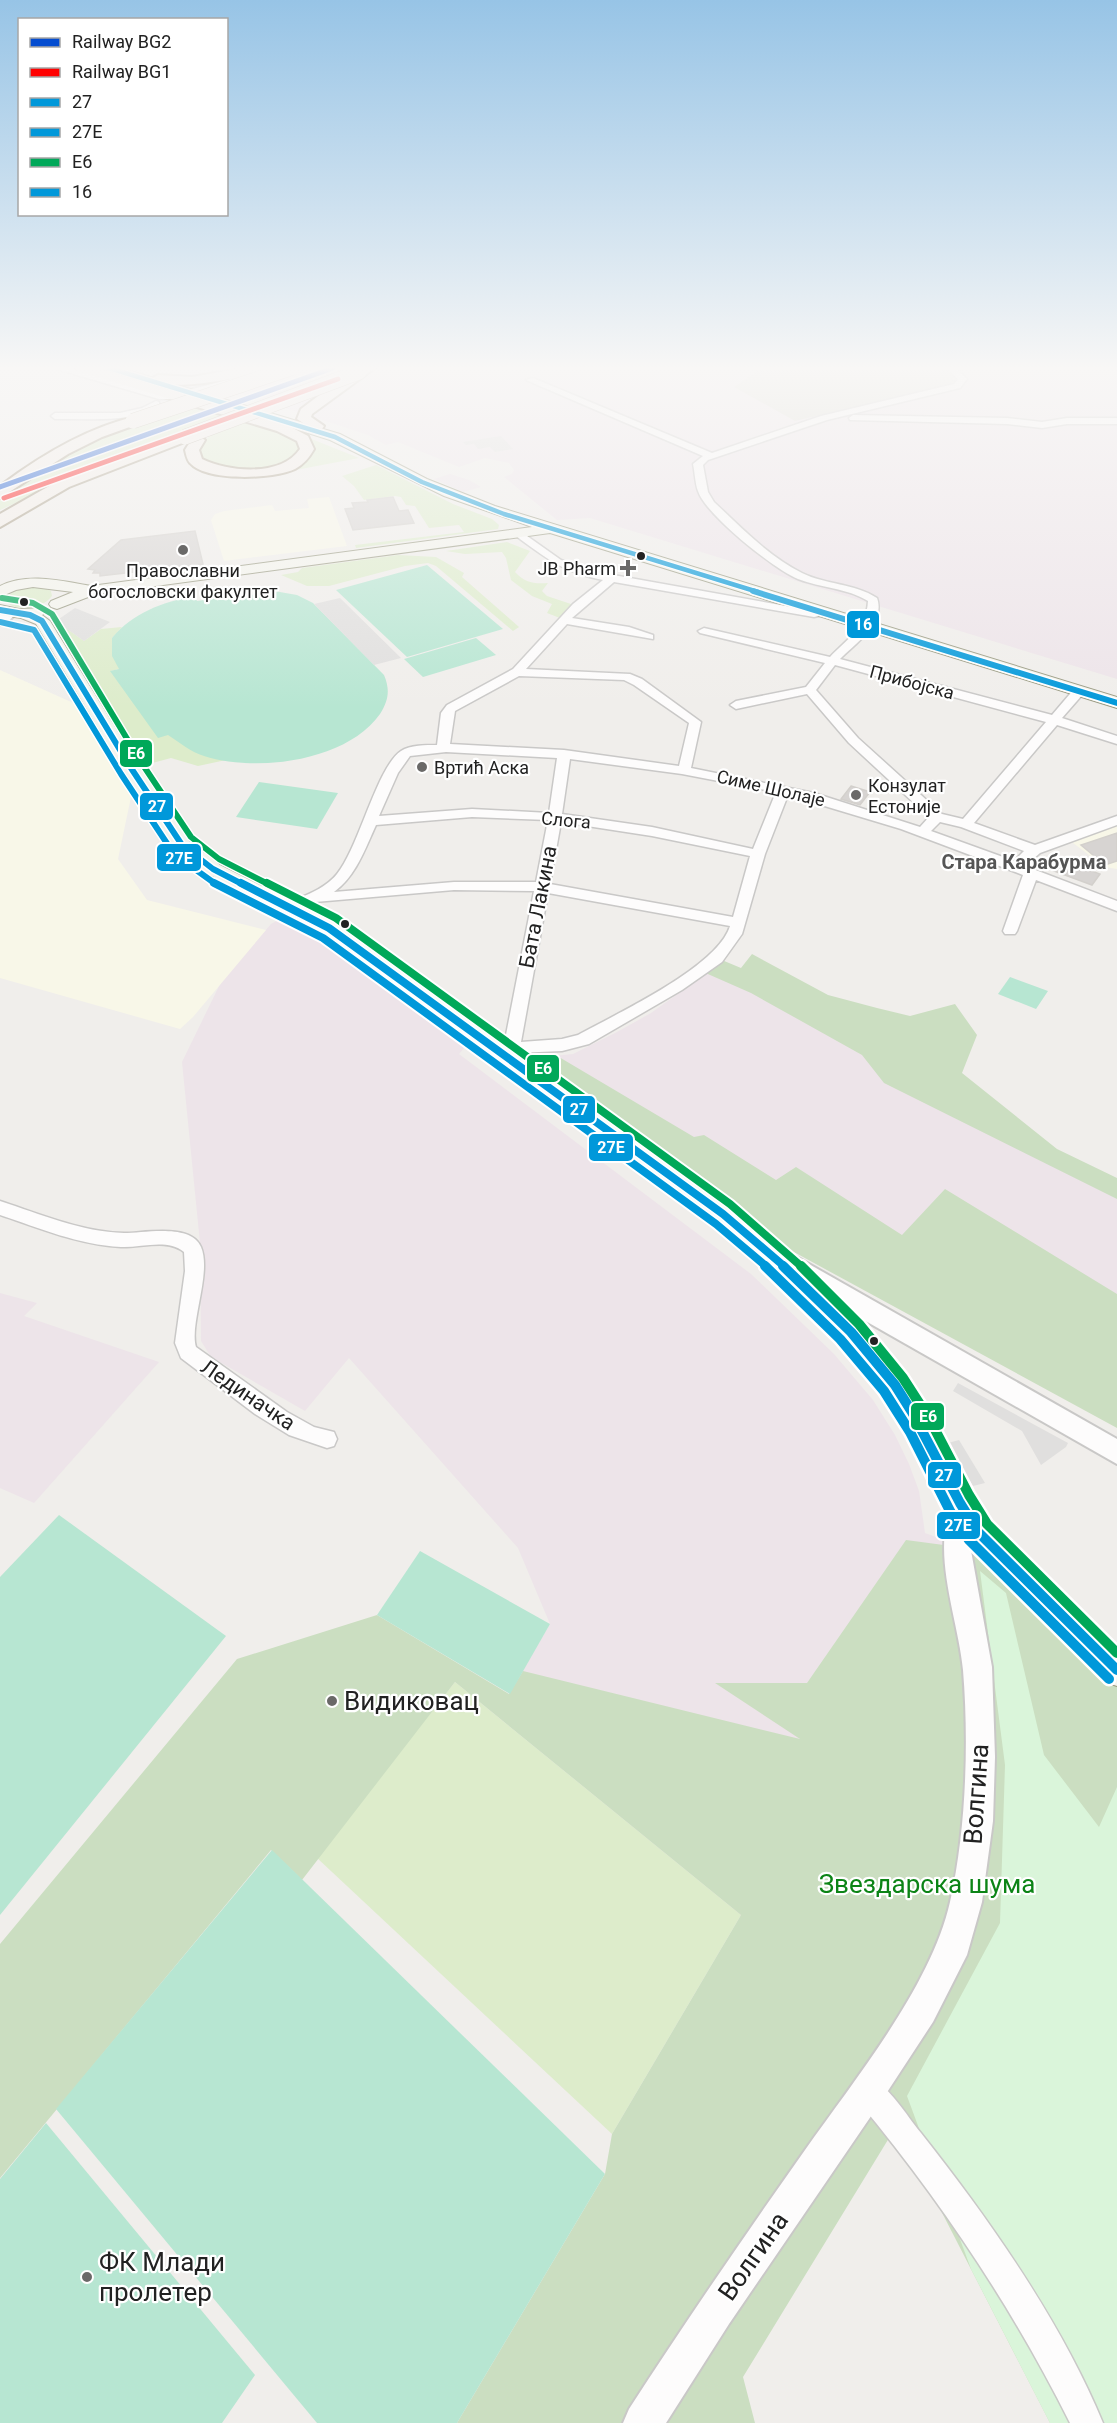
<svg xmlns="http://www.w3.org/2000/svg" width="1117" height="2423" viewBox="0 0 1117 2423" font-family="Roboto,sans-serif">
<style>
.industrial{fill:#ede4e9}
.education{fill:#f8f7e8}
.construction{fill:#d9d9cd}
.grass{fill:#ddeccb}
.forest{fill:#cbdec1}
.park{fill:#daf5da}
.pitch{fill:#b7e6d2}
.parking{fill:#e0dfde}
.building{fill:#d7d4d2;stroke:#d3d0cc;stroke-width:1.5}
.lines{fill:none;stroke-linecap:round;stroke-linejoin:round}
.minor-casing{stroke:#c9c8c7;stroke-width:3}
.tertiary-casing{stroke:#c9c8c7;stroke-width:4}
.secondary-casing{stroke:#999a82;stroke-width:2}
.primary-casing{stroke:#a79c86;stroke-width:4}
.minor{fill:#fdfcfc;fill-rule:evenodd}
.tertiary{fill:#fdfcfc;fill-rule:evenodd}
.secondary{fill:#f4f4ed;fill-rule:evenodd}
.primary{fill:#f3ede7;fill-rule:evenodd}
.primary-bridge-casing{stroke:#a79c86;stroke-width:16;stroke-linecap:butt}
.primary-bridge{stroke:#f3ede7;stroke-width:15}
.bus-1-far2-casing{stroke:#fff;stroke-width:9}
.bus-1-far1-casing{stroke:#fff;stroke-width:12}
.bus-1-casing{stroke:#fff;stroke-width:15}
.bus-2-far2-casing{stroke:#fff;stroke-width:9}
.bus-2-far1-casing{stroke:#fff;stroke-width:12}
.bus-2-casing{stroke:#fff;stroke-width:15}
.bus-3-far2-casing{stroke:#fff;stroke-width:9}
.bus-3-far1-casing{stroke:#fff;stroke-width:12}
.bus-3-casing{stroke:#fff;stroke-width:15}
.bus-4-far1-casing{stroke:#fff;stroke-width:7}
.bus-4-casing{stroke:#fff;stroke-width:9}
.bus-1-far2{stroke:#0098da;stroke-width:6}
.bus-1-far1{stroke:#0098da;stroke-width:8}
.bus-1{stroke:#0098da;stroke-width:10}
.bus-2-far2{stroke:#0098da;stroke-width:6}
.bus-2-far1{stroke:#0098da;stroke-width:8}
.bus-2{stroke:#0098da;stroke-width:10}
.bus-3-far2{stroke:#00a859;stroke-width:6}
.bus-3-far1{stroke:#00a859;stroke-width:8}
.bus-3{stroke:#00a859;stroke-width:10}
.bus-4-far1{stroke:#0098da;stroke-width:4.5}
.bus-4{stroke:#0098da;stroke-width:6}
.rail-1-casing{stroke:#fff;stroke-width:8}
.rail-2-casing{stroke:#fff;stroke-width:8}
.rail-1{stroke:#044cd0;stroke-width:5}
.rail-2{stroke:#f00;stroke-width:5}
.poi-dot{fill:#6a6968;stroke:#fff;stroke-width:2}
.bus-dot{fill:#222;stroke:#fff;stroke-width:2}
.labels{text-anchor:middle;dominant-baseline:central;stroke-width:4.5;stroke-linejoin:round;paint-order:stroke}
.far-poi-label{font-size:18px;fill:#222;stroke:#fff;text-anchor:start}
.far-street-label{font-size:18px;fill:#222;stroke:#fff}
.far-quarter-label{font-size:20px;font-weight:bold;fill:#555;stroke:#fff}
.street-label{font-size:21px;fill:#222;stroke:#fff}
.near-poi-label{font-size:26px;fill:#222;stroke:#fff;text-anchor:start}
.near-street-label{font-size:26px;fill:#222;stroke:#fff}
.near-park-label{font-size:26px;fill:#0c8416;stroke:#fff}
.line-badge{stroke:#fff;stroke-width:2}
.badge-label{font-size:16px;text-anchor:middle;font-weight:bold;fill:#fff}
</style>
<rect width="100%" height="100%" fill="#f0eeeb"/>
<g class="industrial">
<polygon points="153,368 1117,368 1117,679 590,518 557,520 504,477 512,474 514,470 509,463 485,458 459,467 398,442 386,445 368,435 341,426 182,375"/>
<polygon points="450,474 469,480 481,487 463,492 434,479"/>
<polygon points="283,917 336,949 464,1045 465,1047 459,1054 751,1274 834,1354 873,1400 895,1435 909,1464 919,1491 925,1533 950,1542 844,2075 736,1911 496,1715 550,1624 518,1548 349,1358 305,1411 211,1357 201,1341 200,1243 182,1062 222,980 271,924"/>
<polygon points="721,963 1117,1191 1117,1417 910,1299 792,1251 533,1058 573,1054 617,1032 651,1013"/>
<polygon points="0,1293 37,1303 24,1316 159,1362 34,1503 0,1488"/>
</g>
<g class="education">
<polygon points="329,497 347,546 224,561 211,520 215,514 224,511 272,505 275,511 309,508 307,499"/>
<polygon points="0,670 80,706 131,797 118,859 147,900 266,930 193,1017 180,1029 0,978"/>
<polygon points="1117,823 1117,869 1105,867 1069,840"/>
</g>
<polygon class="construction" points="747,368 944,368 953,374 956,380 949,385 795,421 734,387 756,372"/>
<g class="grass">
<polygon points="185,403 227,416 87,471 0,510 0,496 64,452"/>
<path d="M245,421C263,427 287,430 301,445L299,454C274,469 218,481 197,454C203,433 226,428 245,421Z"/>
<polygon points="309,438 359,458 285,472"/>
<polygon points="376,465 453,504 492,519 499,525 498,529 356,548 355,545 464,532 459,525 429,528 415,506 406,505 401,497 395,496 364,500 354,486 342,476"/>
<path d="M507,542L530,551L515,572C525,583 534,584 548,583L542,591L547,596L577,606L565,620L547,613L552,604L532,596L511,580L506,558L502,552L465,554L446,551Z"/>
<polygon points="398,555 436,557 464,573 462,577 519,627 513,631 436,566 428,563 405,566 329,586 307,586 281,575 298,572 302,568"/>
<path d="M29,587L45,588L51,591L52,596C42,609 20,612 7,603L6,598L14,591Z"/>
<path d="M56,621L84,641L101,629L122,627L112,638L119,669L111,671C147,711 169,750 226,760L198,766L171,758L145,765L52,624Z"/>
<polygon points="455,1682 741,1915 612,2134 316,1857"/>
</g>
<g class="forest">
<polygon points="752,954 828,995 877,1008 910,1016 955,1004 977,1035 962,1073 1057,1149 1117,1178 1117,1199 884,1083 862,1055 751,993 701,971 717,958 741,968"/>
<polygon points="559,1057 694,1137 704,1135 776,1180 796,1167 902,1235 945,1189 1117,1294 1117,1428 792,1251 529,1061 528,1059"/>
<polygon points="906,1540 989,1551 1117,1679 1117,2423 1050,2423 897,2125 743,2377 755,2423 457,2423 605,2174 612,2134 741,1915 455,1682 302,1880 271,1850 0,2178 0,1944 237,1659 377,1615 509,1694 523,1671 800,1739 715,1683 807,1683"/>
</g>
<polygon class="park" points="980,1571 1006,1593 1044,1755 1099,1827 1117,1787 1117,2423 1050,2423 971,2269 907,2096 1000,1923 1005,1765"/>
<g class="pitch">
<polygon points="427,565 503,629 407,657 336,590"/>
<path d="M274,591L297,595L313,603L384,675C390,689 389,700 380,714C347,761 257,773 204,756C191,752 180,743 168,735L158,738L110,671L119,669L112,656V638C134,612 161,603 194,596L197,601L247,594L268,597Z"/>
<polygon points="476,638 496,655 423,677 404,659"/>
<polygon points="259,782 338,793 317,829 236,817"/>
<polygon points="1010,977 1048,991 1036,1009 998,994"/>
<polygon points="59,1515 226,1636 0,1915 0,1577"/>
<polygon points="420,1551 550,1624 510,1694 377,1615"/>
<polygon points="272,1850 605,2174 457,2423 317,2423 56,2109"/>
<polygon points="46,2123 255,2375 222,2423 0,2423 0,2179"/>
</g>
<g class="parking">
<polygon points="501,436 513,449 495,452 490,447 478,449 474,444 466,445 463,442"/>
<polygon points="340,598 401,658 374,665 314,604"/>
<polygon points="75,608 110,622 84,641 56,621"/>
<polygon points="958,1383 1068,1443 1066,1447 1041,1465 1022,1431 953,1391"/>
<polygon points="959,1440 985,1483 973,1486 948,1443"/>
</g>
<g class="building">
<polygon points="393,497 399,511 408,510 414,523 353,530 345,509 354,508 352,503 368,502 367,500"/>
<polygon points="195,531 203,564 100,576 100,573 93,573 95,570 88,569 121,540"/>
<polygon points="851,786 870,792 860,805 841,799"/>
<polygon points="1117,833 1117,861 1105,865 1081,845"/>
<polygon points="1051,856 1100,874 1092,885 1043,867"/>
</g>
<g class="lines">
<defs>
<g id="minor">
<polygon points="53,368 67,368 159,393 177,393 181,396 177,399 159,399"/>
<path d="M947,368H956L967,379L960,388L827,420L708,460L703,465L708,492L714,502C742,528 768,556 802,573C826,585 854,583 877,598C886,623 855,644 840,659L1052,715L1075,688H1083V694L1062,718L1117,736V744L1057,725L974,823L1035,845L1117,816V825L1040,853L1025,866L1117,901V911L1036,880L1017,931L1015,934H1005L1003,931L1023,875L901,829L788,795L765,854L742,934L722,962L682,990L589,1044L562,1051L516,1053L503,1060L497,1058L495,1054L504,1045L534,891L454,890L315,902L295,910H285L283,907L285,904C303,896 324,890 337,874C359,847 377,767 401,751C410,745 426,745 437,745L441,713L447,705L513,669L573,604L603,580C565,573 547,559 516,536V532L520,531L561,560L591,571L814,611L829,610V614L814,617L614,582L572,618L629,627L653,635V639L567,624L526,669L630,674L642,679L701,722L691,768L814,793L920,827L929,817L849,743L807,694L736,709L730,705L736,701L806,687L825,663L700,633L698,631L704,628L830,657C846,640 867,627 868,601C847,588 821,588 798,579C774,569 706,515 698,491C695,483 695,473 693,464L703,456L526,380L533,378L712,453L821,416L954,384L958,379ZM835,665L1046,722L963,819L942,814L858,738L816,690ZM519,676L624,680L634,685L689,723L679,766L564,750L450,744L455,711ZM446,752L557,758L549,813L472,809L379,816L398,773L410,756ZM570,759L682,774L776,792L753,849L652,827L562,814ZM472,817L548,820L536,882H454L334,892C356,876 365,849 376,825ZM561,822L652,836L750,856L733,917L550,884ZM940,822L961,827L1024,851L1014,861L931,831ZM548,893L730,926C718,967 616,1014 578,1035L562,1039L521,1042Z"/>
<path d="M156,401L159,402V406C127,424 91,418 55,419L51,416L55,413H120L142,408Z"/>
<polygon points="853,415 1007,418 1042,422 1067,418 1117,418 1117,424 1067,424 1042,428 1007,424 850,420 849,418"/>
<path d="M0,1201C40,1214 82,1232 124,1233C144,1233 191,1223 201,1247C212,1273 189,1324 196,1347L287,1412L314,1427L334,1432L337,1439L334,1446L327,1448L289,1435L255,1414L181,1358L175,1343L185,1271L184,1252C167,1238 141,1248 121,1247C79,1245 39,1228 0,1215Z"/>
<path d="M868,2077C890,2086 906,2115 921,2133C989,2219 1061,2321 1103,2423H1070C1012,2307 941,2201 858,2101L854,2091L858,2081Z"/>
</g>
<g id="tertiary">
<polygon points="246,375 250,376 250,380 194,393 189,390"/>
<polygon points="10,609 17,613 5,624 0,625 0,614"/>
<polygon points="786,1251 1117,1439 1117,1464 855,1315 778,1267 774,1260 778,1253"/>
<path d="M962,1497L971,1501L975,1510L970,1545L992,1667L995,1757L993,1821L982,1902L967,1955L933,2022L880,2103L729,2324L666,2423H623L629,2409C686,2321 745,2235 805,2150C855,2079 931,1986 950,1902C966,1831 969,1743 963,1670C958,1617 930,1552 953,1501Z"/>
</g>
<g id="secondary">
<path d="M102,368H121L340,434L427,479L495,506L1117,697V708L550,533L96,594L57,609L51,607L49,604L51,601L73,592L33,587L16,590L0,597V586C28,572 61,581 91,586L532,527L444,496L330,440Z"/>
<path d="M0,605L19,609L47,608L49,611L42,615L50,621L140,768L189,841L220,865L336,923L732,1207C795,1258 880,1333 922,1403C946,1442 961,1485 989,1522L1117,1647V1686L1105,1682L967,1542C940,1505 925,1461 902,1421C862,1351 776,1272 714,1221L322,933L206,873L175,849L122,768L36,624L21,618L0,615Z"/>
</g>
<g id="primary">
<path d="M76,368H97L287,425L308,436L314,449C309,458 304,464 295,469C274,479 207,482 190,463C187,460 186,454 185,450L193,437L198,436L205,440L199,450L202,459C229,472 281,477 300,449L297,441L277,431L77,371Z"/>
<path d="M243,368H274L268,372C246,376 167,394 151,379L158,375L192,377Z"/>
<polygon points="375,368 312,414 311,417 324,426 322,429 312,429 297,419 301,409 354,369"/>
<path d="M133,417L138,418L140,421L138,424L102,437L68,454L0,498V486C40,456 85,429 133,417Z"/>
<polygon points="185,433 190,434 192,437 190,440 69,487 0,527 0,514 58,481"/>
</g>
</defs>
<use href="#minor" class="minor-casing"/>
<use href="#tertiary" class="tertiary-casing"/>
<use href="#secondary" class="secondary-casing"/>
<use href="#primary" class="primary-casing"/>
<use href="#minor" class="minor"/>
<use href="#tertiary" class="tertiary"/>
<use href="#secondary" class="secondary"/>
<use href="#primary" class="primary"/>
<defs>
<g id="primary-bridge">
<polyline points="133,421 291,368"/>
<polyline points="185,437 359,372"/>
</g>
</defs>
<use href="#primary-bridge" class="primary-bridge-casing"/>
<use href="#primary-bridge" class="primary-bridge"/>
<defs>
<polyline id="bus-1-far2" points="0,610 30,615 42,621 131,768 182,845 213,869 244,885"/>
<polyline id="bus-1-far1" points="241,883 329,928 723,1214 785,1267"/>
<polyline id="bus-1" points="783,1266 851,1332 895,1385 912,1412 960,1503 978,1532 1117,1670"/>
<polyline id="bus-2-far2" points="0,622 34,630 121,774 174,854 217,885"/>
<polyline id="bus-2-far1" points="214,883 323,938 716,1224 767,1267"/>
<polyline id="bus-2" points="765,1266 840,1339 884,1391 910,1432 950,1511 969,1540 1109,1679"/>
<polyline id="bus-3-far2" points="2,598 33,603 52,614 141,762 191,837 219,859 270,885"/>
<polyline id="bus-3-far1" points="267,883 336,918 730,1204 802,1267"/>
<polyline id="bus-3" points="801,1266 859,1324 903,1378 930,1420 969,1495 987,1524 1117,1653"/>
<polyline id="bus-4-far1" points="109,368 335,437 422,482 504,514 758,592"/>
<polyline id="bus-4" points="753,591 1117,703"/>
</defs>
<use href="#bus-1-far2" class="bus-1-far2-casing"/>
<use href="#bus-1-far1" class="bus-1-far1-casing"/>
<use href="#bus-1" class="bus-1-casing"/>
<use href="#bus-2-far2" class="bus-2-far2-casing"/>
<use href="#bus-2-far1" class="bus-2-far1-casing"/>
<use href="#bus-2" class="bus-2-casing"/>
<use href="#bus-3-far2" class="bus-3-far2-casing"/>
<use href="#bus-3-far1" class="bus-3-far1-casing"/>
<use href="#bus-3" class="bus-3-casing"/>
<use href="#bus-4-far1" class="bus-4-far1-casing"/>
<use href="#bus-4" class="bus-4-casing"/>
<use href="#bus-1-far2" class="bus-1-far2"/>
<use href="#bus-1-far1" class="bus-1-far1"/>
<use href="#bus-1" class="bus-1"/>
<use href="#bus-2-far2" class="bus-2-far2"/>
<use href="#bus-2-far1" class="bus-2-far1"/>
<use href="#bus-2" class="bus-2"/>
<use href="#bus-3-far2" class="bus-3-far2"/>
<use href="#bus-3-far1" class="bus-3-far1"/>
<use href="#bus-3" class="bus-3"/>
<use href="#bus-4-far1" class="bus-4-far1"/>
<use href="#bus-4" class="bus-4"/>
<defs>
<polyline id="rail-1" points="0,487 333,368"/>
<polyline id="rail-2" points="4,498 338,379"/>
</defs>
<use href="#rail-1" class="rail-1-casing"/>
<use href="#rail-2" class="rail-2-casing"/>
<use href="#rail-1" class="rail-1"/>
<use href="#rail-2" class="rail-2"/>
</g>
<linearGradient id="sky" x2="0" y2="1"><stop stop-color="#97c4e6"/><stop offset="0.52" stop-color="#f8f7f6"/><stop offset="1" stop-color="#f8f7f6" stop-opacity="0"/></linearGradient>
<rect width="1117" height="708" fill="url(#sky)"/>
<g class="poi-dot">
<circle cx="183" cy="550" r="6"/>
<path d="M625 559h6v6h6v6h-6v6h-6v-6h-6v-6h6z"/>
<circle cx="422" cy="767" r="6"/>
<circle cx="856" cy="795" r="6"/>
<circle cx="332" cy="1701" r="6"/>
<circle cx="87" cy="2277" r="6"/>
</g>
<g class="bus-dot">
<circle cx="641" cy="556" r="5"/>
<circle cx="24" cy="602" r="5"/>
<circle cx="345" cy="924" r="5"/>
<circle cx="874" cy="1341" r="5"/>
</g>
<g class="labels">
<g class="far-poi-label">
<text x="616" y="568" text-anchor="end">JB Pharm</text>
<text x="183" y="570" text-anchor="middle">Православни<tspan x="183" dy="21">богословски факултет</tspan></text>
<text x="434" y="767">Вртић Аска</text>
<text x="868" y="785">Конзулат<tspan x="868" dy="21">Естоније</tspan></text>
</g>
<g class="far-street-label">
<text transform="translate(912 682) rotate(15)">Прибојска</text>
<text transform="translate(771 788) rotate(13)">Симе Шолаје</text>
<text transform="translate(566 820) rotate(5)">Слога</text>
</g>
<g class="far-quarter-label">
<text x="1024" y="862">Стара Карабурма</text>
</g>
<g class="street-label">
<text transform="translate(538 907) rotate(-79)">Бата Лакина</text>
<text transform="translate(248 1395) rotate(34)">Лединачка</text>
</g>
<g class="near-poi-label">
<text x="344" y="1701">Видиковац</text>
<text x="99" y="2262">ФК Млади<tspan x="99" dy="30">пролетер</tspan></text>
</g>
<g class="near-street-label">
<text transform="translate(976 1794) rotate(-86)">Волгина</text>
<text transform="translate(753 2256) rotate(-55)">Волгина</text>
</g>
<g class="near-park-label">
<text x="927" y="1884">Звездарска шума</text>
</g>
</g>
<g class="line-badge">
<rect x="846" y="610" width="34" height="29" rx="6" fill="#0098da"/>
<rect x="119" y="739" width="34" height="29" rx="6" fill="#00a859"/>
<rect x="139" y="792" width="35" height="29" rx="6" fill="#0098da"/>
<rect x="156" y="843" width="46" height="29" rx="6" fill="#0098da"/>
<rect x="526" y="1054" width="34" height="29" rx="6" fill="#00a859"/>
<rect x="562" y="1095" width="34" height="29" rx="6" fill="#0098da"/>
<rect x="588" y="1133" width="46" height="29" rx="6" fill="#0098da"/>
<rect x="910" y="1402" width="35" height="29" rx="6" fill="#00a859"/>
<rect x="927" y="1461" width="35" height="28" rx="6" fill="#0098da"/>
<rect x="936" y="1511" width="45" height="29" rx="6" fill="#0098da"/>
</g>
<g class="badge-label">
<text x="863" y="630">16</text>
<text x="136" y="759">E6</text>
<text x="157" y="812">27</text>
<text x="179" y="864">27E</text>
<text x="543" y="1074">E6</text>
<text x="579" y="1115">27</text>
<text x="611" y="1153">27E</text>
<text x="928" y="1422">E6</text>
<text x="944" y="1481">27</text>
<text x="958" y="1531">27E</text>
</g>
<rect x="18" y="18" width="210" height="198" fill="#ffffff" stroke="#a7a7a7" stroke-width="1.5"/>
<rect x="30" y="38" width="30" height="9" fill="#044cd0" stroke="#a7a7a7" stroke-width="1.5"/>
<text x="72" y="48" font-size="18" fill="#222222">Railway BG2</text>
<rect x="30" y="68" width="30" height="9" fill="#ff0000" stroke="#a7a7a7" stroke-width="1.5"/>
<text x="72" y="78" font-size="18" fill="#222222">Railway BG1</text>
<rect x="30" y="98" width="30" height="9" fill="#0098da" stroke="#a7a7a7" stroke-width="1.5"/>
<text x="72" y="108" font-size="18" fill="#222222">27</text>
<rect x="30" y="128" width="30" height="9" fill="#0098da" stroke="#a7a7a7" stroke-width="1.5"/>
<text x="72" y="138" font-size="18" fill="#222222">27E</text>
<rect x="30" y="158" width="30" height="9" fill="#00a859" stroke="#a7a7a7" stroke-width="1.5"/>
<text x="72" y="168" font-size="18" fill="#222222">E6</text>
<rect x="30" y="188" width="30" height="9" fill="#0098da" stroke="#a7a7a7" stroke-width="1.5"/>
<text x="72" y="198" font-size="18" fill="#222222">16</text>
</svg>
